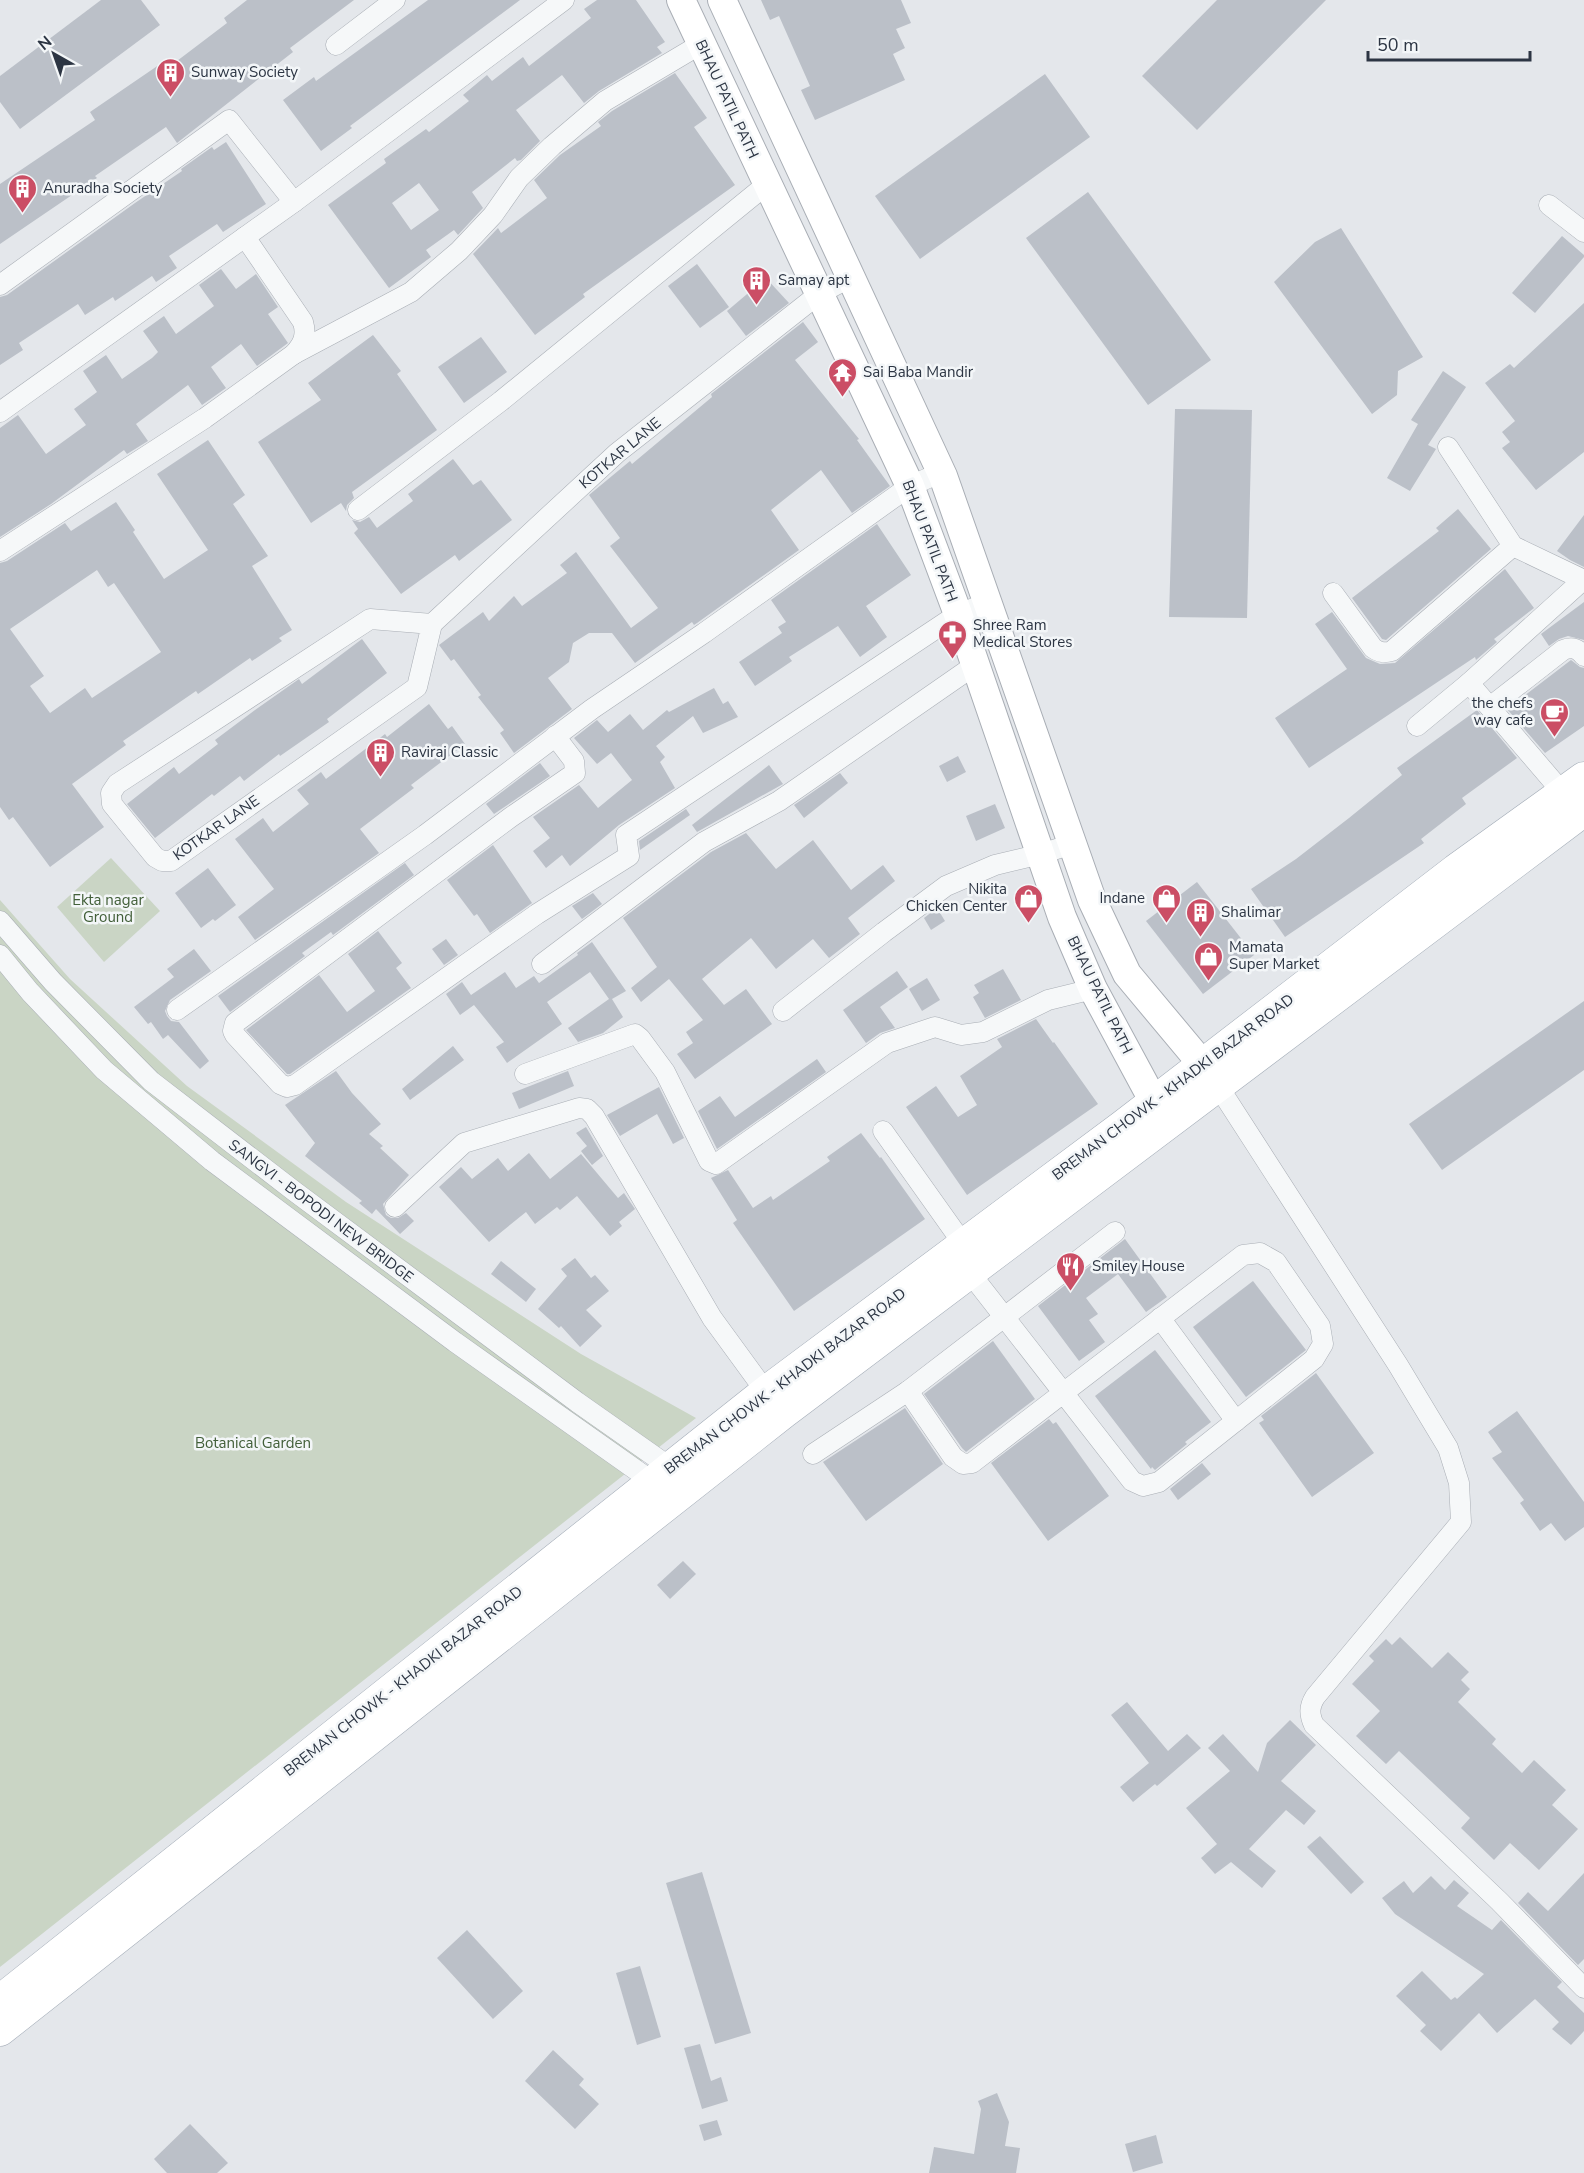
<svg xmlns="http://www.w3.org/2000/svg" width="1584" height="2173" viewBox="0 0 1584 2173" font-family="'Nunito Sans',sans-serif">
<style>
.green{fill:#cad5c5}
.building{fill:#bbc0c8;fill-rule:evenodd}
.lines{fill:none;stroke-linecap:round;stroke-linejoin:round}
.street-casing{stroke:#a9aeb5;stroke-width:21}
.secondary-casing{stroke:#a9aeb5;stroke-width:30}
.primary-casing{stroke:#a3acb7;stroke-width:33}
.street{stroke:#f6f8f9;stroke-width:20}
.secondary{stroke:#fff;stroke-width:28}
.primary{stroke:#fff;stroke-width:32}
.labels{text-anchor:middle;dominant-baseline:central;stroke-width:5;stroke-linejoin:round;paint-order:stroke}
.poi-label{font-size:15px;fill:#2c3543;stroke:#f3f6f8;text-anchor:start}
.street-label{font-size:15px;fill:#2c3543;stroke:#f3f6f8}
.park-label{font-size:15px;fill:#425f39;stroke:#f3f6f8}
</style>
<rect width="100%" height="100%" fill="#e4e7eb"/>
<g class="green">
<polygon points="111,858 160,911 104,962 57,907"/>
<polygon points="0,900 70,979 187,1086 346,1202 581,1354 696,1418 0,1967"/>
</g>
<g class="building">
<polygon points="101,0 141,0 160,25 20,129 0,102 0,76"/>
<polygon points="247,0 354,0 290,48 293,52 177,143 166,127 95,176 97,178 0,244 0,184 95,120 90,112 169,58 173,64 227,23 224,18"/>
<polygon points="428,0 520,0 350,126 352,128 321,151 283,100 314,77 316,81"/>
<path d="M597,0H636L665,42L657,47L662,53L599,91L584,103L562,75L516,110L540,141L521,160L517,161L515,158L472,192L483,208L458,235L454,230L426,250L431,257L389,288L328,205L386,163L384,159L426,129L429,132L469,101L463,95L487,75L492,81L523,57L529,66L591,18L584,9ZM419,183L439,210L411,230L392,203Z"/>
<polygon points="761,0 901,0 911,23 896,29 905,48 893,54 905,80 815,120 801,90 810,86 779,16 770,20"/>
<polygon points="1217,0 1326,0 1197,130 1142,76"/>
<polygon points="675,73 707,118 694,127 735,185 583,294 585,297 535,335 473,254 498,228 501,233 547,198 534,180 560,155 601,126 598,122 612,111"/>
<polygon points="1045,74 1090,137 920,259 875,196"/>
<polygon points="226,142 266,204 223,232 217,224 169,256 177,268 156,282 152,276 115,301 113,297 85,315 78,304 19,343 23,350 0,365 0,297 7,295 135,203 182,171 181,169 212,147 214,150"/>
<polygon points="1088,192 1211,360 1148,405 1026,238"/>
<polygon points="1341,228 1423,357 1398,371 1397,395 1372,414 1274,282 1315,242"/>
<polygon points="1562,236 1584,255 1584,257 1535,313 1512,293"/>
<polygon points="697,264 729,307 700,328 668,286"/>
<polygon points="221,269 236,289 256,274 278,307 268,314 288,343 257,366 241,344 211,367 226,388 202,405 188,385 136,424 148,441 127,454 124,450 51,504 0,537 0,428 18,415 46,454 86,425 74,409 97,392 83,371 106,355 122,379 152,358 158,352 143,331 164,316 176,334 214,306 199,285"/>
<polygon points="766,278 789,303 746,336 727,311"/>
<polygon points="1584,303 1584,452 1536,490 1502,448 1510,442 1502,432 1515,421 1485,383 1510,364 1514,368"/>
<polygon points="803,322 818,342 795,360 859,439 857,440 890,486 852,513 821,470 771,510 799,550 697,623 694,625 692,622 635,663 612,633 589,633 573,643 569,662 548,678 572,709 514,753 500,733 504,730 478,697 481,695 454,659 451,661 439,645 483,612 489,621 514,596 522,606 567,573 560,565 576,552 631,628 658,608 610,546 620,538 589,495 630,461 632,464 712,397 711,394"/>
<polygon points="373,335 401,371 397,374 437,430 352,492 354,498 347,505 346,511 341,503 311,523 258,442 321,400 308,383"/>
<polygon points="481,337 507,372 464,403 438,367"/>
<polygon points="1443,371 1466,387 1428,445 1436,449 1410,491 1387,478 1418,424 1411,420"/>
<polygon points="1175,409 1252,410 1247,618 1169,617"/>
<path d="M208,440L245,495L233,504L268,556L252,566L292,630L279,638L282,641L252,661L250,658L198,694L196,691L123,741L126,745L72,784L104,827L50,867L13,817L9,820L0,807V563L7,561L65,523L71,531L116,502L135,530L133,532L164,579L208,550L157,474ZM97,570L108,587L114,583L161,652L92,698L85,688L50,713L30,686L44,676L10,629Z"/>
<polygon points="453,459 473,485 481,480 512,520 459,561 455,555 401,594 354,533 358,529 352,520 360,522 369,517 377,528 413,501 408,494"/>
<polygon points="1458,509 1491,549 1386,640 1382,639 1352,598 1439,531 1436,528"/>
<polygon points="1584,515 1584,567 1570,560 1557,551"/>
<polygon points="877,524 911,575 866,606 887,637 860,657 838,626 789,657 792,661 755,686 739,662 782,633 778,627 786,622 771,600"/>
<polygon points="1505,569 1534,608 1494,639 1497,642 1476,660 1475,657 1309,768 1275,718 1347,669 1315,624 1332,612 1366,658 1380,664 1395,663"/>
<polygon points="1584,602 1584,640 1568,636 1559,639 1549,646 1541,634"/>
<polygon points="362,639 387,673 327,719 329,722 280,756 279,754 244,781 240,776 214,796 212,794 155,838 127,804 174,767 179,774 218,744 215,740 255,710 299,679 302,684"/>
<polygon points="1571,660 1580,667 1584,668 1584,726 1545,753 1507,709"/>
<polygon points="714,688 723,704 728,701 738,717 703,733 693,716 656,746 665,757 660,762 675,788 619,825 570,866 562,855 546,868 533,851 550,838 533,817 579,785 598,808 632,780 611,753 597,764 574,738 597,720 608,732 630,714 643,730 667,710 669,712"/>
<polygon points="429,704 448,729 452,726 465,744 411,785 414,788 360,829 379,853 255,940 238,917 274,889 235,839 263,818 273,832 309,804 297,790 321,772 326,779 385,734 387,737"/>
<polygon points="1477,710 1517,758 1462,798 1466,804 1421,839 1424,843 1285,937 1251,889 1296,859 1349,818 1402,775 1397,768"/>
<polygon points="958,756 966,772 947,782 939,766"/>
<polygon points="540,763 550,776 494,814 486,804"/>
<polygon points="769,765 783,784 697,832 692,825"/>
<polygon points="840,773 848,783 804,818 794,805"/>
<polygon points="995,804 1005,828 976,841 966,816"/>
<polygon points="686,809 690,815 640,850 639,841"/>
<polygon points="746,833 776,869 813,840 851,890 883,865 895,881 848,918 860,934 829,958 813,939 776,969 751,938 702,979 724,1005 746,989 772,1024 695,1079 677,1054 693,1043 686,1032 703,1020 669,979 641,1002 631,988 657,967 623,918 711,852"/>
<polygon points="493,845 532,903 490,933 477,914 474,916 447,880"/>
<polygon points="405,863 414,875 333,935 331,932 302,953 305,956 230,1012 218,996"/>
<polygon points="208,868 236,905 215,921 213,919 201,928 175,893"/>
<polygon points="1197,882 1254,955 1203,994 1146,921"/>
<polygon points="593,893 602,904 582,919 572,906"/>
<polygon points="937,908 945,921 931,930 924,918"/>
<polygon points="378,931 402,963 396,968 411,988 290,1074 287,1074 246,1030 319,975 347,1012 375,991 348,954"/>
<polygon points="446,939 458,955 444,965 432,949"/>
<polygon points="592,942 626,991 612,999 623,1017 603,1033 578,1042 568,1028 609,999 590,972 547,1002 562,1024 507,1063 496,1047 504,1042 474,1005 460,1015 446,994 462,982 471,995 505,972 516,988 534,976 539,983 578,955 577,953"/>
<polygon points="194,949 211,971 170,1000 165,1011 167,1016 171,1021 179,1022 209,1061 200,1069 168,1035 163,1039 151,1022 148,1024 134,1007 174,977 167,969"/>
<polygon points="1003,969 1021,1000 985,1018 973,997 979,993 974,985"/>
<polygon points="897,971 908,987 880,1007 895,1028 880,1033 866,1043 843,1010"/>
<polygon points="927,978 940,1000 922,1011 909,989"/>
<polygon points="1584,1001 1584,1070 1442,1170 1409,1124"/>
<polygon points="1036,1019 1053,1043 1054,1042 1098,1104 967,1195 906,1107 936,1086 958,1117 977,1105 960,1076 1002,1047 997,1039"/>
<polygon points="453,1046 464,1060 410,1100 402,1089"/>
<polygon points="817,1059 826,1072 717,1149 698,1111 720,1096 735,1117"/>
<polygon points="336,1071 352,1093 381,1124 369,1134 383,1146 380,1148 409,1175 383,1204 386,1215 391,1218 398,1218 406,1213 414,1221 400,1234 376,1209 372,1214 359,1203 362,1201 305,1156 315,1143 285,1105"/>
<polygon points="568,1071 574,1086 519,1109 512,1093"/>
<polygon points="659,1087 684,1138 673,1144 657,1114 620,1136 607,1115"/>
<polygon points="586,1127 603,1156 592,1165 581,1151 587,1146 576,1133"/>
<polygon points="861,1133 880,1158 881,1157 925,1219 794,1311 733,1223 737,1220 711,1178 728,1170 753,1208 771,1196 773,1200 830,1161 827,1157"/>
<polygon points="529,1153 550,1179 581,1154 618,1198 624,1193 635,1209 619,1222 622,1226 610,1236 577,1196 560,1210 557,1207 535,1224 526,1212 489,1242 439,1187 461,1167 472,1179 498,1158 508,1171"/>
<polygon points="1125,1239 1167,1297 1146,1312 1118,1274 1086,1298 1098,1314 1089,1320 1105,1342 1079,1361 1038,1306"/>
<polygon points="575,1258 591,1278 595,1275 609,1291 586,1310 602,1326 580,1347 561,1326 559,1328 538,1309 567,1276 561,1269"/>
<polygon points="501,1261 536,1289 526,1302 491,1274"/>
<polygon points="1253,1281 1306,1350 1246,1397 1193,1327"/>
<polygon points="993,1341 1035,1399 966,1452 962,1448 924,1394"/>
<polygon points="1155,1350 1211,1422 1185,1442 1187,1444 1155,1470 1152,1467 1151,1469 1095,1396"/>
<polygon points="1316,1373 1374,1453 1312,1497 1259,1423 1264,1420 1261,1416"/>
<polygon points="905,1408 943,1464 866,1521 823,1462"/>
<polygon points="1517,1411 1584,1502 1584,1527 1565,1541 1551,1523 1540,1531 1520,1503 1524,1500 1492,1458 1502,1452 1488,1432"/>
<polygon points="1049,1419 1053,1424 1056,1422 1109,1496 1048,1541 991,1463"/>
<polygon points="1202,1463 1211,1474 1178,1500 1170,1489"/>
<polygon points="683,1561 696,1574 670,1599 657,1585"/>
<polygon points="1400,1637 1432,1668 1448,1652 1469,1672 1461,1680 1470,1689 1458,1702 1496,1739 1492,1744 1522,1773 1534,1760 1566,1790 1552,1805 1578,1829 1539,1870 1510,1843 1494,1860 1461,1828 1470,1818 1399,1751 1386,1764 1356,1736 1380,1711 1352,1684 1374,1661 1369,1656 1386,1639 1392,1645"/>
<polygon points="1127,1702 1168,1751 1187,1734 1201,1748 1157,1786 1155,1784 1133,1802 1120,1787 1149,1763 1111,1715"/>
<polygon points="1290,1720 1316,1745 1281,1781 1316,1811 1304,1825 1286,1810 1249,1849 1276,1871 1262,1888 1231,1862 1215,1874 1201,1858 1217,1844 1186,1808 1230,1771 1208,1748 1223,1734 1258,1772 1267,1743"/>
<polygon points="1320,1836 1364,1882 1351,1894 1307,1847"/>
<polygon points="702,1872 751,2033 715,2044 666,1883"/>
<polygon points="1584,1873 1584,1959 1578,1965 1518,1903 1528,1892 1548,1911"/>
<polygon points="1431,1876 1445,1890 1454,1880 1469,1893 1457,1906 1492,1930 1501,1920 1562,1982 1557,1987 1584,2013 1584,2031 1571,2045 1552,2029 1559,2022 1535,1999 1497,2033 1479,2013 1441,2051 1420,2031 1426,2025 1396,1996 1422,1971 1451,2000 1455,1997 1457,1999 1484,1974 1395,1914 1382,1898 1404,1881 1413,1893"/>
<polygon points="467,1930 523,1991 493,2019 437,1958"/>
<polygon points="640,1966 661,2037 637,2045 616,1973"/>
<polygon points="700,2044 711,2081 721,2077 728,2101 702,2109 684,2048"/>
<polygon points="553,2050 584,2079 579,2085 599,2104 575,2129 525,2081"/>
<polygon points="997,2093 1009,2122 1005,2146 1020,2148 1016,2173 929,2173 934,2147 974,2154 981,2109 978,2101"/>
<polygon points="717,2120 722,2135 704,2141 699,2125"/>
<polygon points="190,2124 228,2163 217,2173 167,2173 154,2159"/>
<polygon points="1156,2135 1163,2163 1133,2172 1125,2144"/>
</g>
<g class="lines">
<defs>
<g id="street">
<polyline points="336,45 395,0"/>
<polyline points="1549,205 1584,232"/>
<polyline points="0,285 229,120 294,202"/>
<polyline points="294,354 411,292 459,251 493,215 519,178 552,146 605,101 701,44"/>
<polyline points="0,412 294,202 564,0"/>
<polyline points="1448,447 1513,546 1584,580"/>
<polyline points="358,510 501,401 766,185"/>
<path d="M0,551L205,418L294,354C303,344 307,336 303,322L245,237"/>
<path d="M1333,593L1373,648C1380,653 1385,653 1392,651L1513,546"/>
<polyline points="432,624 417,687 171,861 162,861 155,857 112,804 111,793 117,784 370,619 432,624 617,453 819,294 851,277"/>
<polyline points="1469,683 1563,793"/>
<path d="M1490,707L1563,650C1573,646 1578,649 1584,656"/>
<polyline points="1417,726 1469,683 1583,580"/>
<polyline points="555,736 574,761 575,773 511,817 235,1023 233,1031 235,1035 280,1084 287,1087 295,1085 537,914 629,856 626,835 958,614 987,603"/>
<polyline points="0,921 53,982 151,1081 294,1191 577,1402 671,1468"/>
<polyline points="0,955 30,992 104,1070 212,1161 455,1342 653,1482"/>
<polyline points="542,964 704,842 779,801 975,665"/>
<polyline points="177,1010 425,835 592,709 704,633 910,486 942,472"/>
<polyline points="783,1011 884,932 946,886 995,865 1041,854 1072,844"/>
<polyline points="525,1074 635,1034 640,1038 665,1072 709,1161 716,1164 887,1043 935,1027 961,1035 983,1032 1048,1000 1093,989"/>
<path d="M1218,1086L1398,1365L1448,1448L1459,1483L1461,1522L1315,1697C1309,1707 1309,1714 1314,1725L1499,1901L1584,1988"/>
<polyline points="883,1131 964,1245"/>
<polyline points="395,1207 464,1143 579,1108 587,1109 594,1116 712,1318 766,1392"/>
<polyline points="1160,1318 1236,1421"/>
<polyline points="908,1391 953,1457 963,1464 972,1463 1243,1255 1260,1253 1276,1262 1320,1326 1323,1344 1314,1359 1159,1482 1143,1486 1132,1481 970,1273"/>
<polyline points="813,1454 908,1391 1115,1232"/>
</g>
<g id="secondary">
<polyline points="681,0 910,486 958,614 1062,917 1093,989 1154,1102 1168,1121"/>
<polyline points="722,0 943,476 1092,900 1127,974 1203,1065 1216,1084"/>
</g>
<g id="primary">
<polyline points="0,2001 766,1392 1123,1126 1456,870 1584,778"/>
<polyline points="0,2030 784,1412 1584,810"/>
</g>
</defs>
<use href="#street" class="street-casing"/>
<use href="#secondary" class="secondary-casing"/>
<use href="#primary" class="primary-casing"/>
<use href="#street" class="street"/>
<use href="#secondary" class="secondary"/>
<use href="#primary" class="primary"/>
</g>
<defs>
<symbol id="building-pin" viewBox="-11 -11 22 30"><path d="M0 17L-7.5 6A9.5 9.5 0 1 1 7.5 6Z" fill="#cb4e65" stroke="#f3f6f8"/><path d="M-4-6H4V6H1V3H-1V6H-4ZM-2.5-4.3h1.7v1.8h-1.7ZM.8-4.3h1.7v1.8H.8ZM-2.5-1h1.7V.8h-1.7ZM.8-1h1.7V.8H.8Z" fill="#fff"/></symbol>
<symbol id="temple-pin" viewBox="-11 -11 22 30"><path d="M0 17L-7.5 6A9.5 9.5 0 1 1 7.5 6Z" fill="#cb4e65" stroke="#f3f6f8"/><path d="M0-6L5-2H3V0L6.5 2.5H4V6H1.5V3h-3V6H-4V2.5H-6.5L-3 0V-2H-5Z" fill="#fff"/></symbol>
<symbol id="pharmacy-pin" viewBox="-11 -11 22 30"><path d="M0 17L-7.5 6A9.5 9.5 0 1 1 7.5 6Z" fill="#cb4e65" stroke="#f3f6f8"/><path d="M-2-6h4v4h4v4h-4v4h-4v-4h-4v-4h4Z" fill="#fff"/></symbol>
<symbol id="cafe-pin" viewBox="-11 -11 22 30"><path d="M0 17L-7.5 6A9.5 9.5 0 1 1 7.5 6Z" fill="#cb4e65" stroke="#f3f6f8"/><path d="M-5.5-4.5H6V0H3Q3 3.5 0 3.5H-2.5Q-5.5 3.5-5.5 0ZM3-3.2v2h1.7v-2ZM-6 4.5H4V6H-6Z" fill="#fff"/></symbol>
<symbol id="shop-pin" viewBox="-11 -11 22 30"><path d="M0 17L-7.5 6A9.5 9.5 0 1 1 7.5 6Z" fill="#cb4e65" stroke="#f3f6f8"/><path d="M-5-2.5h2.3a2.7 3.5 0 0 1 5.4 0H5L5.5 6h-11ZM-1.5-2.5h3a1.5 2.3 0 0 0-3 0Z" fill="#fff"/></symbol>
<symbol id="restaurant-pin" viewBox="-11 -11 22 30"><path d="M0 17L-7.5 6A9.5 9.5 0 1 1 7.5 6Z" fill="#cb4e65" stroke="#f3f6f8"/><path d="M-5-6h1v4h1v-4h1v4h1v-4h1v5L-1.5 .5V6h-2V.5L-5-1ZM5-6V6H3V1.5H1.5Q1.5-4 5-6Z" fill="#fff"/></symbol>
</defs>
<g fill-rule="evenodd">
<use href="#building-pin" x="154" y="56" width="33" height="45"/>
<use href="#building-pin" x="6" y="172" width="33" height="45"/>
<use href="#building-pin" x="740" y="264" width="33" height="45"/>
<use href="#temple-pin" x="826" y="356" width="33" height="45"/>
<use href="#pharmacy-pin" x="936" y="618" width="33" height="45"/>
<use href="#cafe-pin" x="1538" y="696" width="33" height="45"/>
<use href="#building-pin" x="364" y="736" width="33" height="45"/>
<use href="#shop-pin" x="1012" y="882" width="33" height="45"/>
<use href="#shop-pin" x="1150" y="882" width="33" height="45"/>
<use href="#building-pin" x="1184" y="896" width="33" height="45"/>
<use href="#shop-pin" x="1192" y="940" width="33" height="45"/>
<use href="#restaurant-pin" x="1054" y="1250" width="33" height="45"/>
</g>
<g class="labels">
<g class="poi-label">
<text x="191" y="72">Sunway Society</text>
<text x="43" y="188">Anuradha Society</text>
<text x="778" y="280">Samay apt</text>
<text x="863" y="372">Sai Baba Mandir</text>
<text x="973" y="625">Shree Ram<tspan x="973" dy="17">Medical Stores</tspan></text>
<text x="1533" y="703" text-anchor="end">the chefs<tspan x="1533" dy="17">way cafe</tspan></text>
<text x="401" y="752">Raviraj Classic</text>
<text x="1007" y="889" text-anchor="end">Nikita<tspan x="1007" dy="17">Chicken Center</tspan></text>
<text x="1145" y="898" text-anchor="end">Indane</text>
<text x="1221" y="912">Shalimar</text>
<text x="1229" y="947">Mamata<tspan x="1229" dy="17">Super Market</tspan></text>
<text x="1092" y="1266">Smiley House</text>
</g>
<g class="street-label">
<text transform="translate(727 99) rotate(65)">BHAU PATIL PATH</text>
<text transform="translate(620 453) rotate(-40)">KOTKAR LANE</text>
<text transform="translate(930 541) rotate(69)">BHAU PATIL PATH</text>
<text transform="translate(216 828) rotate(-35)">KOTKAR LANE</text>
<text transform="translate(1100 995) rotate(64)">BHAU PATIL PATH</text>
<text transform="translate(1173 1087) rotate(-37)">BREMAN CHOWK - KHADKI BAZAR ROAD</text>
<text transform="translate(321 1211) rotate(37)">SANGVI - BOPODI NEW BRIDGE</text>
<text transform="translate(785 1381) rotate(-37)">BREMAN CHOWK - KHADKI BAZAR ROAD</text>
<text transform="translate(403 1681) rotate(-38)">BREMAN CHOWK - KHADKI BAZAR ROAD</text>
</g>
<g class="park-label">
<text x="108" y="900">Ekta nagar<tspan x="108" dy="17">Ground</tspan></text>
<text x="253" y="1443">Botanical Garden</text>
</g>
</g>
<g transform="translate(54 54) rotate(320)" stroke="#f3f6f8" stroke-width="4.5" paint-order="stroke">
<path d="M0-4.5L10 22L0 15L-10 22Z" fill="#2c3543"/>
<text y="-9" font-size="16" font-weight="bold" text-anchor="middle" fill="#2c3543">N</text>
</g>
<path d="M1368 51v9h162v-9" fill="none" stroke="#2c3543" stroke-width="3"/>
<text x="1377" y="51" font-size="18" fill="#2c3543" stroke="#f3f6f8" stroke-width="4.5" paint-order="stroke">50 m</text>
</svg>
